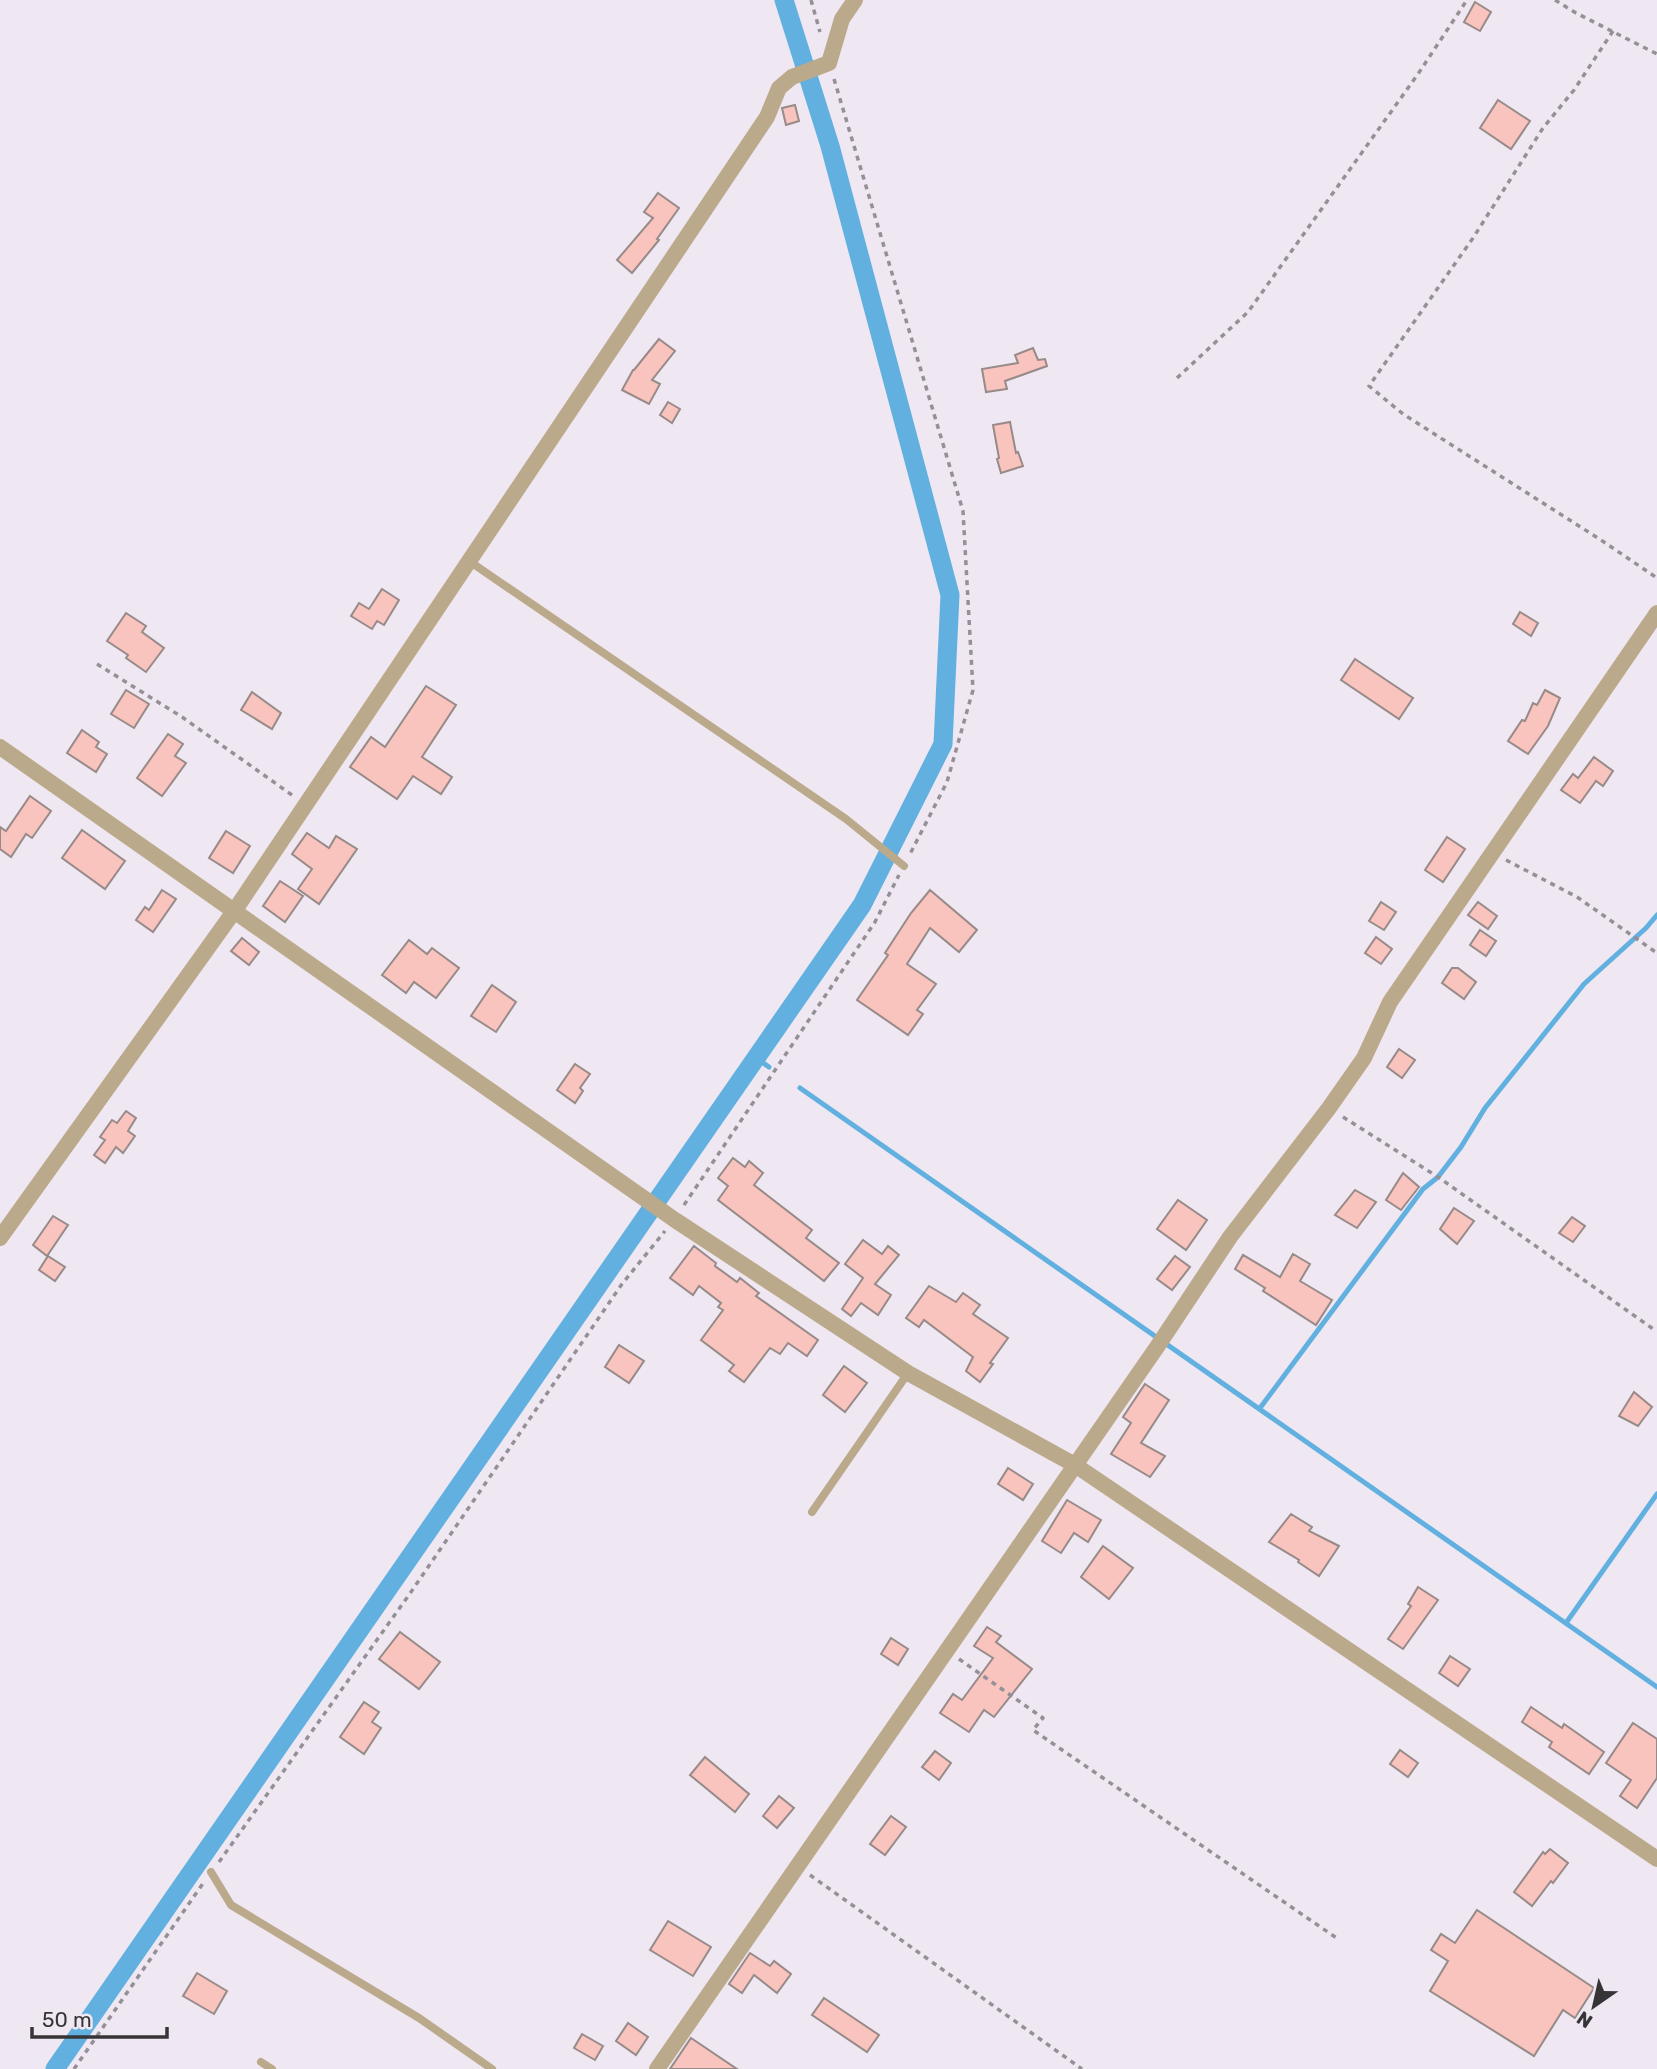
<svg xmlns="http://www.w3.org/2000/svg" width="1657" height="2069" viewBox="0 0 1657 2069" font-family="Rubik,sans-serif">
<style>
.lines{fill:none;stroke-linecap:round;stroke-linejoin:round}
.stream{stroke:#62b0e0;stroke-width:5}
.canal{stroke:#62b0e0;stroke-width:19}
.building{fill:#f9c3be;stroke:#978a89;stroke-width:2}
.path{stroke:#959097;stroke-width:3.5;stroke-dasharray:5 5;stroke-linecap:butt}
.lane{stroke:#bba98b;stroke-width:8}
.street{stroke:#bba98b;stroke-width:16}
</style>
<rect width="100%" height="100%" fill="#efe8f2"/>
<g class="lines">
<g class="stream">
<polyline points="756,1058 769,1067"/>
<polyline points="800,1088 1657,1687"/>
<polyline points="1260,1408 1423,1189 1438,1177 1461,1147 1485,1108 1584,984 1646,928 1657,915"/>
<polyline points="1566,1623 1657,1494"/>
</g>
<polyline class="canal" points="55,2069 862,905 943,744 950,595 830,146 784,0"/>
</g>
<g class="building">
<polygon points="1475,2 1491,12 1480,31 1464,22"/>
<polygon points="1498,100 1530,121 1511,149 1480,128"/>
<polygon points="795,105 799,121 786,125 782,108"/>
<polygon points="658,193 679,208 657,239 659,240 632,273 617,260 653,218 644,212"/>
<polygon points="659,339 675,351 652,380 660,384 649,404 622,390 633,370 634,370"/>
<polygon points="1033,348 1038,360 1045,359 1047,366 1005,381 1007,389 986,392 982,369 1018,363 1015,355"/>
<polygon points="668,402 680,409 672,423 660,415"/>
<polygon points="1010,422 1016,453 1018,452 1023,466 1001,473 997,459 999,458 993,425"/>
<polygon points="382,589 399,600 384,625 377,621 372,629 351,616 359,603 369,609"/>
<polygon points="1520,612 1538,623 1531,636 1513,624"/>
<polygon points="126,613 146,626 142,632 164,648 146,672 126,658 128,655 107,641"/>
<polygon points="1355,659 1413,698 1399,719 1341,680"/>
<polygon points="426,686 456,705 422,757 452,777 441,794 413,776 397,799 350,767 371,737 385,747"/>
<polygon points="126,690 149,704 134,728 111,714"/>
<polygon points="1545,690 1560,698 1548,726 1528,754 1508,741 1522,720 1525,721 1533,703 1537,705"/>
<polygon points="252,692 281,713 272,729 241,710"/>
<polygon points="82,730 99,742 96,747 107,754 96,772 67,753"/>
<polygon points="168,734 183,744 175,756 186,763 162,796 137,778"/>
<polygon points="1594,757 1613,771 1603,786 1596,781 1580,803 1561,790 1573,774 1578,778"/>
<polygon points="30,796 51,811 32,838 26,834 11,857 0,849 0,827 6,831"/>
<polygon points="82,830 125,861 105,889 62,858"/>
<polygon points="226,831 250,846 233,873 209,858"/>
<polygon points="307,833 329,848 336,836 357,849 319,904 298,889 312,869 292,854"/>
<polygon points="1447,837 1465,849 1443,882 1425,870"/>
<polygon points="280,881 303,896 285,922 263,906"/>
<polygon points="162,890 176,899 153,932 136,920 145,907 149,910"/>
<polygon points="930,890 977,930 959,952 930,928 907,964 936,984 917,1010 923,1014 908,1035 857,1000 888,955 885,953 911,913"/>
<polygon points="1381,902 1396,912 1384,930 1369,921"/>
<polygon points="1478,902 1497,916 1488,929 1468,915"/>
<polygon points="1480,930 1496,941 1486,956 1470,945"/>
<polygon points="1376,937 1392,949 1381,964 1365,953"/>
<polygon points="242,938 259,952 249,965 231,951"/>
<polygon points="409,940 427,954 432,948 459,968 436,998 414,982 406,993 382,975"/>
<polygon points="1452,968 1458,968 1476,982 1464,999 1442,983"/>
<polygon points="492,985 516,1002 496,1032 471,1016"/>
<polygon points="1399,1049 1415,1060 1402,1078 1387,1067"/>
<polygon points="575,1064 590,1074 580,1088 583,1091 575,1103 557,1090"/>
<polygon points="126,1111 136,1118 128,1131 135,1136 123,1153 116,1147 105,1163 94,1155 105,1140 100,1137 112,1120 117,1123"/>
<polygon points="733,1158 745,1167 749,1161 763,1173 754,1185 812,1230 806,1238 839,1263 824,1281 718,1200 728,1186 718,1178"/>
<polygon points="1403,1173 1419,1187 1401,1210 1386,1200"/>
<polygon points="1355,1190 1376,1202 1357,1228 1335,1215"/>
<polygon points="1178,1200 1207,1220 1186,1250 1157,1229"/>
<polygon points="1454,1208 1474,1221 1457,1244 1440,1229"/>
<polygon points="53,1216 68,1225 47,1256 33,1245"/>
<polygon points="1572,1217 1585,1226 1573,1242 1559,1233"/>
<polygon points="863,1240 882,1254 888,1246 899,1255 875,1284 891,1295 878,1315 861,1303 851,1316 842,1309 863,1278 845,1264"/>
<polygon points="694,1246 716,1263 715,1266 737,1282 740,1278 759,1293 756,1296 818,1340 807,1356 788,1343 780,1354 770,1348 744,1382 729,1371 734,1365 701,1340 723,1310 718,1307 721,1303 699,1286 693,1295 670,1278"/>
<polygon points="1293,1254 1310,1264 1300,1281 1332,1300 1316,1325 1263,1291 1265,1288 1235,1269 1243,1255 1280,1277"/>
<polygon points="48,1256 65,1267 55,1281 39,1270"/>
<polygon points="1175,1256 1190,1267 1172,1290 1157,1279"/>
<polygon points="929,1286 956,1302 963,1293 980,1305 973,1314 1008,1338 990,1363 993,1364 980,1382 966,1371 973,1357 924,1320 919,1327 906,1318"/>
<polygon points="619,1345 644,1361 629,1383 605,1367"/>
<polygon points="844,1366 867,1383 845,1412 823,1395"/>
<polygon points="1145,1384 1169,1400 1141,1443 1165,1456 1150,1477 1111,1454 1131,1423 1123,1417"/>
<polygon points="1634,1392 1652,1407 1638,1426 1619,1416"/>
<polygon points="1008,1468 1033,1484 1023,1500 998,1484"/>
<polygon points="1067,1500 1101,1520 1088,1542 1074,1533 1061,1553 1042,1541"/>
<polygon points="1291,1514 1312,1527 1309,1531 1339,1546 1319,1576 1298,1562 1299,1560 1269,1542"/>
<polygon points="1103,1546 1133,1568 1109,1599 1081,1577"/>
<polygon points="1418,1587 1438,1600 1403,1649 1388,1639 1411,1606 1408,1604"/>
<polygon points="987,1627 1001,1636 996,1642 1032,1669 994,1717 984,1710 969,1732 940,1713 953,1694 962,1700 993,1658 974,1646"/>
<polygon points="400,1632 440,1662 419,1689 379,1659"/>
<polygon points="891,1638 908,1649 898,1665 881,1654"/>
<polygon points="1450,1656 1470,1669 1458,1686 1439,1673"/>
<polygon points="364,1702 379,1712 372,1722 381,1728 364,1754 340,1737"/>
<polygon points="1531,1707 1562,1728 1564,1724 1604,1752 1589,1774 1549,1747 1552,1742 1522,1722"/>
<polygon points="1633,1723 1657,1739 1657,1778 1637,1808 1620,1796 1631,1780 1606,1763"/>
<polygon points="1400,1750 1418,1763 1408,1777 1390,1764"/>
<polygon points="935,1751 951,1763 939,1780 922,1767"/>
<polygon points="705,1757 749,1794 735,1812 690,1775"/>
<polygon points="779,1796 794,1808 777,1828 763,1816"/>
<polygon points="891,1816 906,1827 885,1855 870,1844"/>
<polygon points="1550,1849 1568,1863 1553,1883 1551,1881 1532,1906 1514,1892 1543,1852 1545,1854"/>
<polygon points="1477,1910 1594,1988 1575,2018 1563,2010 1534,2056 1430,1991 1448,1961 1431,1950 1441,1934 1455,1943"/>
<polygon points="668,1921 711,1947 693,1976 650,1950"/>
<polygon points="750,1953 770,1966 774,1961 791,1974 777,1993 754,1975 742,1993 729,1984"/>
<polygon points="197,1973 227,1991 214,2014 183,1996"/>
<polygon points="824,1998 879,2035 867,2052 812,2015"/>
<polygon points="628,2023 648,2037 636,2055 616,2041"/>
<polygon points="582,2034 603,2046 595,2060 574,2048"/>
<polygon points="691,2038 737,2069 670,2069"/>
</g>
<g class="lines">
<g class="path">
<polyline points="811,0 820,32"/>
<polyline points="1555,0 1576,13 1657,54"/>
<polyline points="1613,31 1574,90 1543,128 1473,238 1369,386 1403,414 1601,540 1657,578"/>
<polyline points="834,79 963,511 973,690 947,782 909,856"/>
<polyline points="1177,378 1248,312 1418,74 1467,0"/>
<polyline points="97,664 182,717 292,795"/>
<polyline points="1506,860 1577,897 1657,953"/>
<polyline points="1343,1117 1438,1177 1656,1331"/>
<polyline points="684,1205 875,922 899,875"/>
<polyline points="959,1659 1043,1718 1033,1730 1338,1939"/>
<polyline points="219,1862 411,1592 622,1284 665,1231"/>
<polyline points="810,1875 1082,2069"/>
<polyline points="74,2069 204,1882"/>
</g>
<g class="lane">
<polyline points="469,561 846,819 904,866"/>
<polyline points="812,1512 908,1373"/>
<polyline points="211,1872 231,1905 419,2018 492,2069"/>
<polyline points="261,2062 272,2069"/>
</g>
<g class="street">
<polyline points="0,747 675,1220 908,1373 1075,1465 1657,1859"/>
<polyline points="0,1238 235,910 767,117 779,88 792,77 829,63 842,19 855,0"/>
<polyline points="657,2069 1157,1347 1230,1237 1329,1108 1364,1058 1390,1002 1657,613"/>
</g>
</g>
<g transform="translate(1594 2006) rotate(214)" stroke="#efe8f2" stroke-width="5" paint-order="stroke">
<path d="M0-5L12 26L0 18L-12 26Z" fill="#373438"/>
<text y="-10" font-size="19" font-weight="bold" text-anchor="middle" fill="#373438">N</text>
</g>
<path d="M32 2027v10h135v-10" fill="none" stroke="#373438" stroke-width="3.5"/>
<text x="42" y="2027" font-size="21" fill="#373438" stroke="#efe8f2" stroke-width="5" paint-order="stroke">50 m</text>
</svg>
